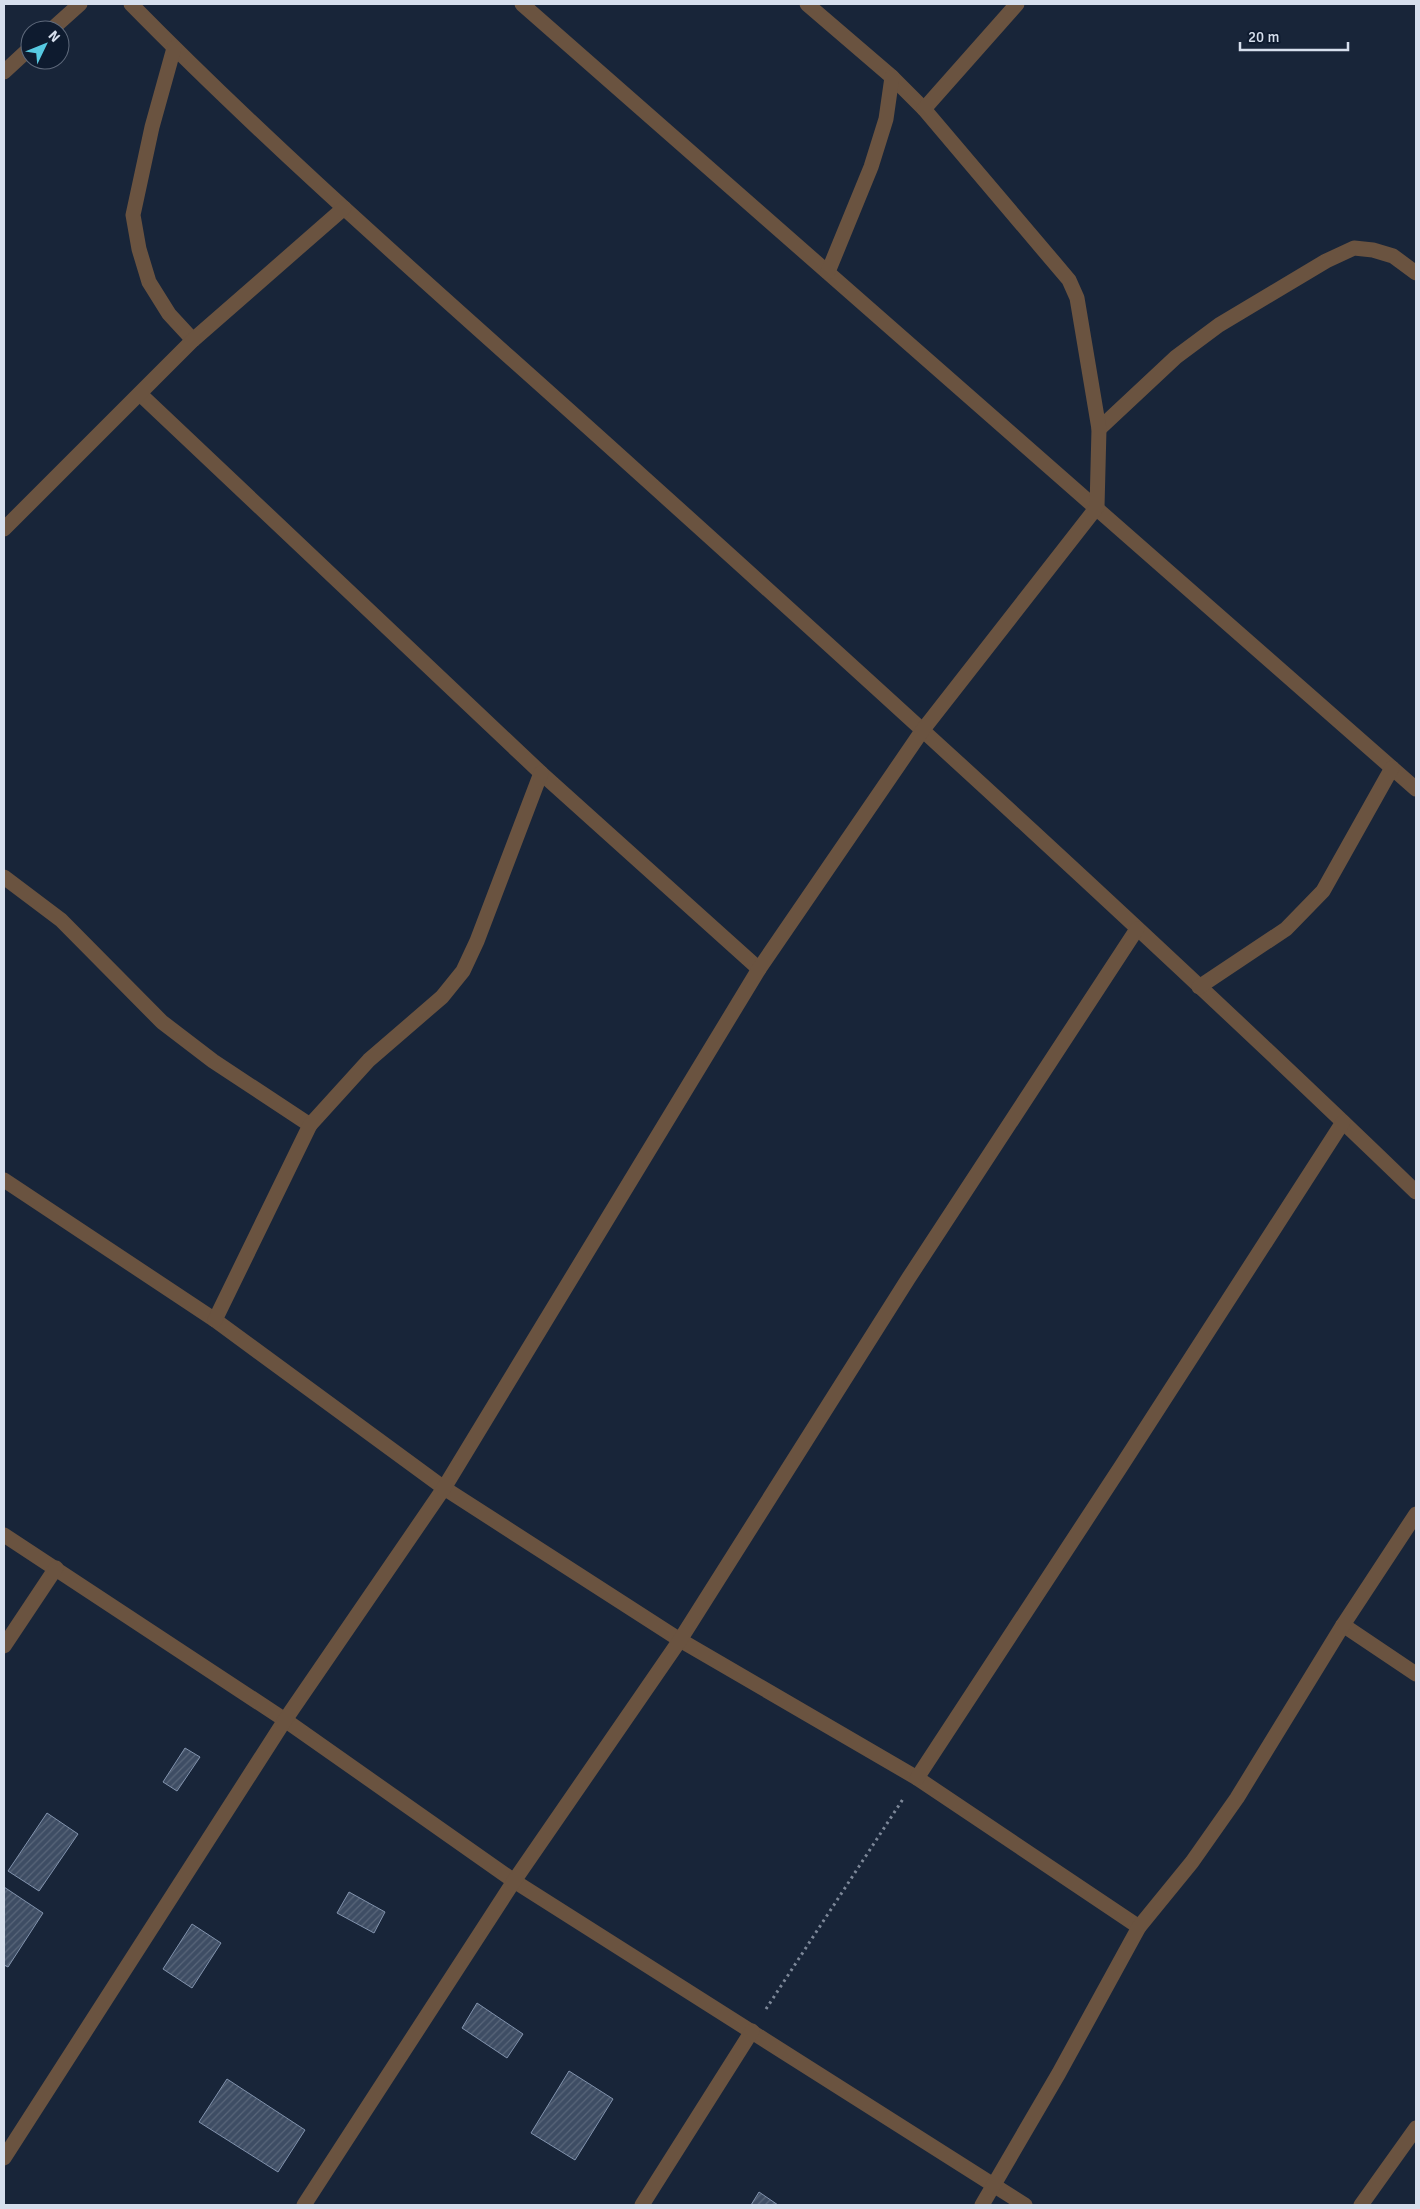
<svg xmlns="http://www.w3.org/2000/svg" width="1420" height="2209" viewBox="0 0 1420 2209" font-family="Signika,sans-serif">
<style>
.building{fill:url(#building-hatch);stroke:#8293ad}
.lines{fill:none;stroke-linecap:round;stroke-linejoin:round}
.path{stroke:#7d8899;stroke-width:3;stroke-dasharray:2.5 4;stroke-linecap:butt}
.street{stroke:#6a5340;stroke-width:15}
</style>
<defs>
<pattern id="building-hatch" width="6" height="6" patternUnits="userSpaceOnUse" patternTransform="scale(1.25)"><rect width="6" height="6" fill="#3e4d64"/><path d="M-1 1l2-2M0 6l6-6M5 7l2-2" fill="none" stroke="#59667a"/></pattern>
</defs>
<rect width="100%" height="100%" fill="#182539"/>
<g class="building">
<polygon points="185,1748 200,1757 177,1791 163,1782"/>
<polygon points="47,1813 78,1834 39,1891 8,1871"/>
<polygon points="4,1887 43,1913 8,1967 4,1965"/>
<polygon points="349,1892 385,1912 374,1933 337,1913"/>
<polygon points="192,1924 221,1943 192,1988 163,1969"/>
<polygon points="477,2003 523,2034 507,2058 462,2028"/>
<polygon points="569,2071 613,2099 575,2160 531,2133"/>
<polygon points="227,2079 305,2130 278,2172 199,2122"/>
<polygon points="759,2192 778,2205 751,2205"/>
</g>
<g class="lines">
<polyline class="path" points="766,2009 903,1799"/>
<g class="street">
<path d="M131,4C293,169 470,320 641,475C903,711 1163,948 1416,1192"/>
<polyline points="522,4 1416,789"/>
<polyline points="807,4 892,77 924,109"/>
<polyline points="51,30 80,4"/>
<polyline points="174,48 152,127 133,215 139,249 149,282 169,314 193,340"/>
<polyline points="4,72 30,48"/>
<polyline points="828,272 871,167 886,119 892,77"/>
<polyline points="140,394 541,773 759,969"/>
<polyline points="1099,429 1176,357 1219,325 1326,261 1354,248 1373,250 1393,256 1416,273"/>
<polyline points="4,529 193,340 344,208"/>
<polyline points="4,877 61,920 162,1022 213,1061 310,1125"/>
<polyline points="1199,987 1286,929 1323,891 1392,768"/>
<polyline points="4,1180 215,1320 444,1488 680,1640 917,1778 1139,1927"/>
<polyline points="215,1320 310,1125 369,1060 442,997 463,971 477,941 541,773"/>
<polyline points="4,1535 285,1720 514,1881 1025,2205"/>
<polyline points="1343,1625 1416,1674"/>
<polyline points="4,1646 56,1568"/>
<polyline points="917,1778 1122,1465 1343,1122"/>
<polyline points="4,2158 285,1720 444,1488 759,969 922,731 1097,507 1099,429 1077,298 1069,280 924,109 1017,4"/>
<polyline points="304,2205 514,1881 680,1640 908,1279 1137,929"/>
<polyline points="642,2205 752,2031"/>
<polyline points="982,2205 1059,2073 1139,1927 1192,1862 1237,1798 1343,1625 1416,1514"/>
<polyline points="1361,2205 1416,2128"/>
</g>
</g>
<rect width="1420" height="2209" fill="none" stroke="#d6dfed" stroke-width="10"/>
<g transform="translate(45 45) rotate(47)"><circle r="24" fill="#0e1b2f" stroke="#5e697b"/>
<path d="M0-4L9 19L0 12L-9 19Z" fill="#56c9e1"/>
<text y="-8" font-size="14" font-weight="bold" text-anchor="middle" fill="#d6dfed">N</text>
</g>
<path d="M1240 42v8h108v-8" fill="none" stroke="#d6dfed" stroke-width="2.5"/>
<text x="1248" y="42" font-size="15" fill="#d6dfed" stroke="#0e1b2f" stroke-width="4" paint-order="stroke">20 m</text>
</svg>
